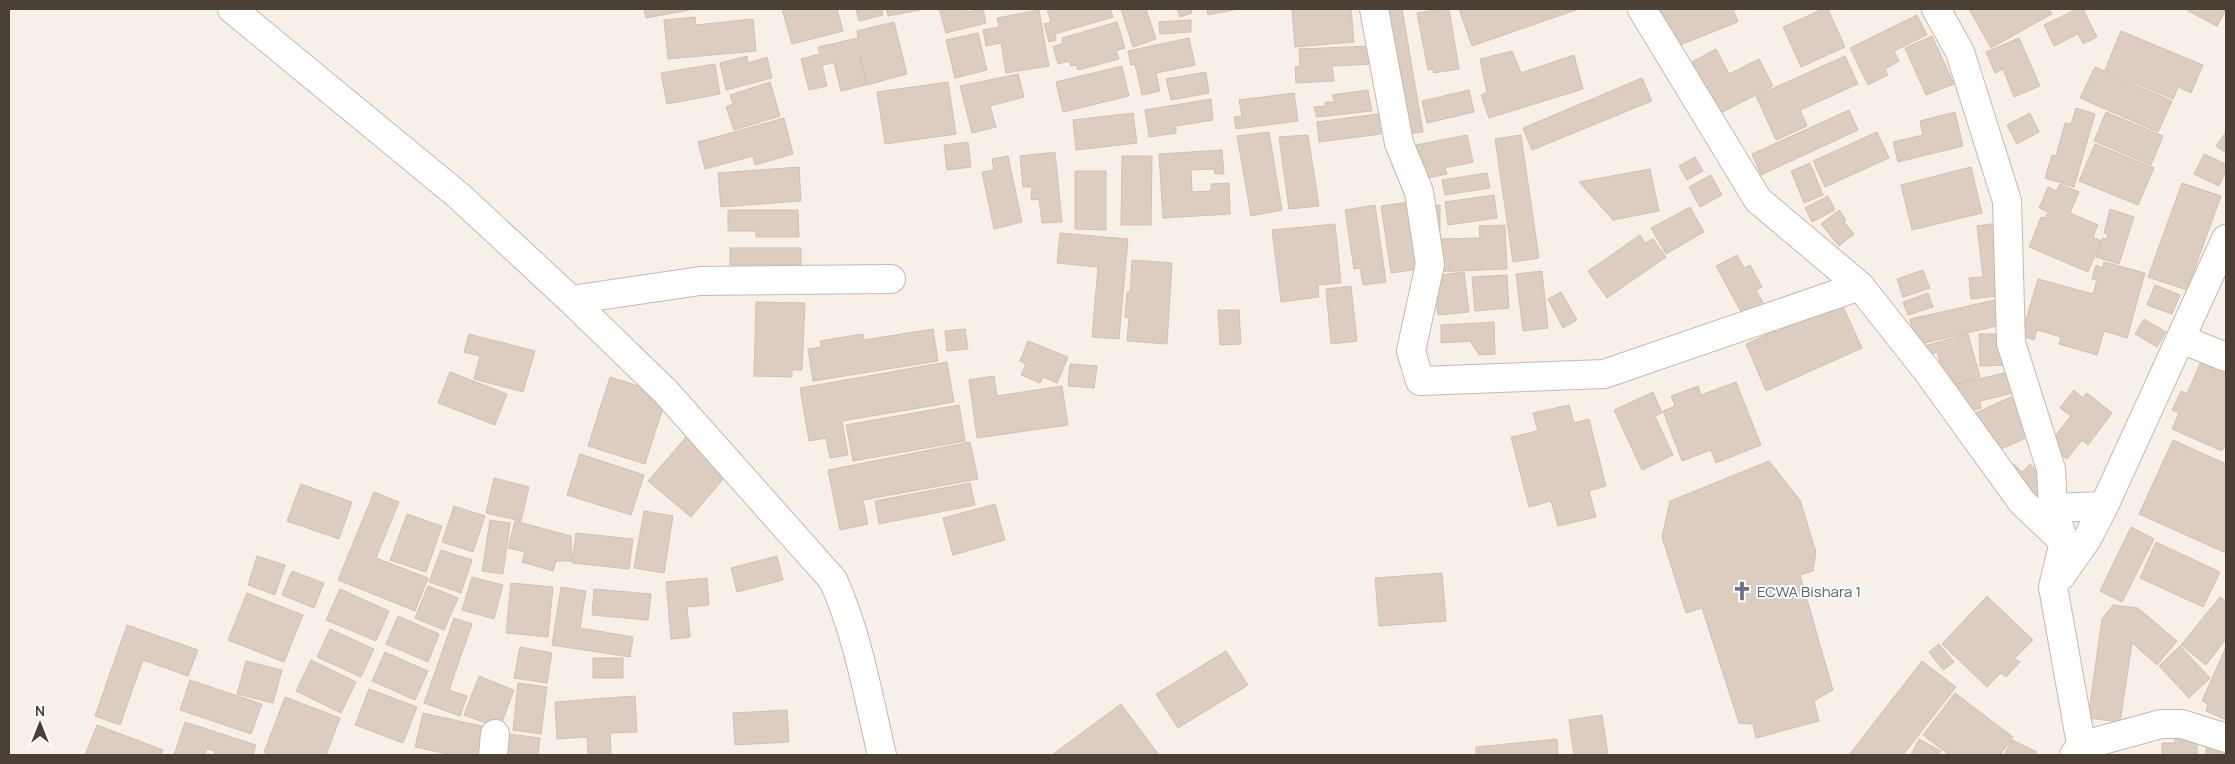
<svg xmlns="http://www.w3.org/2000/svg" width="2235" height="764" viewBox="0 0 2235 764" font-family="Manrope,sans-serif">
<style>
.building{fill:#dccdc0;stroke:#d5c0af}
.lines{fill:none;stroke-linecap:round;stroke-linejoin:round}
.street-casing{stroke:#c6b9ad;stroke-width:30}
.street{stroke:#fff;stroke-width:28}
.labels{text-anchor:middle;dominant-baseline:central;stroke-width:4;stroke-linejoin:round;paint-order:stroke}
.worship-label{font-size:15px;fill:#5b616d;stroke:#fff;text-anchor:start}
</style>
<rect width="100%" height="100%" fill="#f6f0e9"/>
<g class="building">
<polygon points="644,9 694,9 646,18"/>
<polygon points="782,9 837,9 843,31 792,44"/>
<polygon points="856,9 882,9 883,15 859,21"/>
<polygon points="886,9 925,9 888,16"/>
<polygon points="939,9 966,9 967,12 983,9 986,23 946,33"/>
<polygon points="1047,9 1110,9 1113,17 1055,34 1056,40 1049,42 1044,24 1051,22"/>
<polygon points="1121,9 1146,9 1156,39 1133,47"/>
<polygon points="1177,9 1191,9 1192,13 1180,17"/>
<polygon points="1207,9 1238,9 1208,15"/>
<polygon points="1292,9 1351,9 1354,42 1295,47"/>
<polygon points="1380,9 1402,9 1423,132 1401,135"/>
<polygon points="1441,9 1449,9 1459,69 1434,73 1433,69 1428,70 1417,13"/>
<polygon points="1459,9 1579,9 1472,46"/>
<polygon points="1665,9 1733,9 1738,22 1675,47 1660,10"/>
<polygon points="1823,9 1828,9 1845,47 1801,67 1783,27"/>
<polygon points="1969,9 2049,9 2052,14 1991,48"/>
<polygon points="2077,9 2083,9 2097,37 2083,44 2078,34 2054,46 2044,25"/>
<polygon points="2189,9 2226,9 2226,10 2217,26 2188,11"/>
<polygon points="1039,10 1049,66 1006,73 1001,43 986,46 983,30 999,27 997,18"/>
<polygon points="1917,15 1927,35 1894,51 1899,61 1885,69 1888,75 1868,85 1850,48"/>
<polygon points="695,17 696,25 753,19 756,51 668,59 664,20"/>
<polygon points="1191,20 1191,32 1160,34 1159,22"/>
<polygon points="894,22 907,74 867,85 860,56 866,85 841,91 834,63 822,65 827,86 809,90 801,59 820,54 818,47 858,38 857,31"/>
<polygon points="1117,22 1125,48 1116,51 1119,59 1078,70 1076,65 1071,66 1069,61 1058,64 1053,47 1063,43 1062,38"/>
<polygon points="2121,31 2203,65 2191,93 2178,87 2173,99 2105,70"/>
<polygon points="978,33 987,70 955,78 946,40"/>
<polygon points="1932,36 1954,84 1926,95 1905,48"/>
<polygon points="1189,38 1195,65 1156,73 1160,91 1142,95 1135,64 1131,65 1128,51"/>
<polygon points="2019,38 2040,86 2014,97 2003,69 1995,73 1986,52"/>
<polygon points="1371,46 1372,64 1332,66 1334,81 1296,83 1295,67 1300,66 1299,49"/>
<polygon points="1716,49 1729,74 1759,59 1773,86 1715,116 1688,64"/>
<polygon points="1512,51 1521,73 1574,55 1583,89 1489,118 1481,95 1487,92 1480,59"/>
<polygon points="747,56 748,63 767,57 772,78 726,90 720,63"/>
<polygon points="1845,56 1858,84 1800,110 1807,126 1776,140 1756,96"/>
<polygon points="715,64 720,94 667,104 661,73"/>
<polygon points="1122,66 1129,96 1063,112 1056,82"/>
<polygon points="2095,67 2172,101 2158,132 2080,98"/>
<polygon points="1206,72 1209,93 1171,100 1166,79"/>
<polygon points="1018,74 1024,97 990,106 996,127 972,133 960,86"/>
<polygon points="1642,78 1652,101 1532,150 1523,128"/>
<polygon points="770,82 780,116 734,130 726,107 733,104 730,95"/>
<polygon points="948,82 956,134 885,144 877,92"/>
<polygon points="1368,90 1372,111 1317,117 1314,107 1326,106 1325,102 1335,102 1332,95"/>
<polygon points="1469,90 1474,112 1427,123 1422,101"/>
<polygon points="1294,93 1298,121 1236,129 1234,117 1242,116 1239,100"/>
<polygon points="1211,99 1213,120 1176,126 1176,133 1149,137 1145,110"/>
<polygon points="2076,108 2095,114 2074,187 2045,178 2052,155 2056,156 2065,123 2071,124"/>
<polygon points="1849,110 1858,130 1761,175 1752,154"/>
<polygon points="1955,112 1963,146 1898,162 1893,142 1923,135 1920,121"/>
<polygon points="2106,112 2163,136 2151,165 2094,141"/>
<polygon points="1133,113 1137,143 1076,150 1073,120"/>
<polygon points="2030,113 2039,132 2017,144 2007,125"/>
<polygon points="1378,114 1381,134 1319,142 1317,122"/>
<polygon points="784,118 793,154 755,165 753,156 705,169 698,142"/>
<polygon points="1269,132 1282,210 1251,216 1237,136"/>
<polygon points="1877,132 1889,158 1825,187 1813,161"/>
<polygon points="2226,132 2226,153 2216,146"/>
<polygon points="1308,135 1319,206 1289,209 1279,137"/>
<polygon points="1467,135 1473,162 1445,168 1447,174 1418,180 1411,146"/>
<polygon points="1521,135 1539,258 1513,262 1495,139"/>
<polygon points="968,142 971,167 947,170 944,145"/>
<polygon points="2095,144 2154,168 2138,205 2079,181"/>
<polygon points="1222,150 1224,174 1215,174 1214,169 1191,170 1192,192 1211,191 1211,184 1229,183 1230,214 1163,218 1159,154"/>
<polygon points="1055,152 1062,222 1042,223 1039,199 1031,200 1032,187 1023,187 1020,156"/>
<polygon points="2204,154 2226,164 2226,170 2219,186 2194,174"/>
<polygon points="1008,156 1022,222 994,229 982,172 994,170 992,159"/>
<polygon points="1122,156 1152,156 1151,225 1121,225"/>
<polygon points="1695,157 1703,171 1687,180 1679,166"/>
<polygon points="1810,163 1823,195 1804,203 1791,171"/>
<polygon points="799,167 801,201 721,207 718,173"/>
<polygon points="1971,167 1982,213 1912,230 1901,185"/>
<polygon points="1650,169 1659,211 1613,220 1579,182"/>
<polygon points="1075,171 1106,171 1106,230 1075,229"/>
<polygon points="1487,173 1490,188 1445,195 1442,180"/>
<polygon points="1711,175 1722,195 1700,207 1689,187"/>
<polygon points="2182,183 2221,196 2187,290 2148,277"/>
<polygon points="2060,184 2079,192 2070,213 2098,225 2093,237 2101,241 2088,272 2029,247 2041,217 2045,218 2048,212 2039,208 2048,187 2056,191"/>
<polygon points="1494,195 1497,218 1448,225 1445,202"/>
<polygon points="1828,196 1835,210 1812,222 1805,208"/>
<polygon points="1409,202 1419,269 1391,273 1381,206"/>
<polygon points="1375,205 1386,282 1363,285 1360,268 1354,269 1345,210"/>
<polygon points="1440,205 1440,239 1480,238 1479,226 1505,225 1507,269 1430,272 1428,207"/>
<polygon points="1690,207 1704,232 1666,254 1651,228"/>
<polygon points="2110,209 2134,217 2119,264 2096,257 2102,238 2106,239 2108,234 2104,233"/>
<polygon points="728,210 798,210 799,237 756,237 756,231 728,231"/>
<polygon points="1839,210 1846,220 1844,222 1854,234 1839,246 1821,224"/>
<polygon points="1998,223 2007,295 1971,299 1969,278 1983,277 1977,226"/>
<polygon points="1335,224 1341,283 1318,285 1319,297 1281,302 1272,230"/>
<polygon points="1060,233 1128,239 1119,339 1092,337 1098,267 1057,263"/>
<polygon points="1640,235 1645,243 1653,239 1666,257 1607,298 1588,271"/>
<rect x="730" y="248" width="71" height="17"/>
<polygon points="1737,255 1744,268 1750,265 1762,287 1756,290 1768,312 1747,323 1716,266"/>
<polygon points="1132,260 1172,263 1167,344 1127,341 1129,318 1125,317 1127,292 1130,292"/>
<polygon points="2104,262 2145,273 2127,338 2104,331 2097,355 2059,344 2061,337 2037,330 2034,340 2021,336 2038,279 2093,294 2097,280 2092,279 2096,265 2102,268"/>
<polygon points="1923,270 1930,288 1903,297 1897,279"/>
<polygon points="1542,271 1548,328 1523,331 1516,274"/>
<polygon points="1464,272 1469,312 1438,315 1433,276"/>
<polygon points="1507,275 1509,308 1475,311 1472,277"/>
<polygon points="2155,285 2180,295 2172,314 2147,305"/>
<polygon points="1351,286 1357,341 1331,344 1326,289"/>
<polygon points="1561,292 1577,320 1563,328 1548,299"/>
<polygon points="1928,293 1933,307 1908,315 1903,302"/>
<polygon points="1995,300 2001,325 1916,345 1910,319"/>
<polygon points="756,302 805,303 802,370 792,370 792,377 754,376"/>
<polygon points="1841,302 1862,348 1766,391 1746,344 1766,335 1762,327 1772,323 1776,332"/>
<polygon points="1218,310 1239,310 1241,344 1220,345"/>
<polygon points="2144,319 2166,332 2157,347 2135,334"/>
<polygon points="1494,322 1495,354 1479,355 1470,341 1441,343 1441,325"/>
<polygon points="933,329 938,361 813,381 808,349 821,347 820,341 863,334 864,340"/>
<polygon points="965,329 968,349 947,351 945,331"/>
<polygon points="469,334 535,351 523,392 474,379 480,356 464,352"/>
<polygon points="1968,334 1980,377 1947,387 1937,352 1927,356 1924,346"/>
<polygon points="1979,334 2007,334 2007,365 1980,366"/>
<polygon points="1028,341 1068,357 1057,383 1043,377 1040,383 1021,375 1026,364 1020,361"/>
<polygon points="2202,359 2226,369 2226,443 2222,451 2172,429 2179,413 2172,410 2181,391 2187,394"/>
<polygon points="947,362 954,402 842,421 848,455 830,458 826,438 809,441 800,388"/>
<polygon points="1070,364 1097,366 1094,388 1068,386"/>
<polygon points="450,372 507,394 495,425 438,403"/>
<polygon points="2008,372 2013,393 1980,401 1981,408 1961,413 1954,385"/>
<polygon points="994,376 997,396 1062,386 1068,425 977,438 969,380"/>
<polygon points="610,377 667,395 645,464 588,446"/>
<polygon points="1736,382 1761,445 1716,463 1711,450 1682,461 1663,411 1675,406 1671,396 1698,386 1701,395"/>
<polygon points="2074,390 2083,398 2087,393 2112,413 2088,445 2082,440 2067,459 2048,445 2071,416 2060,408"/>
<polygon points="1653,392 1662,413 1655,416 1673,455 1642,470 1614,410"/>
<polygon points="2013,396 2031,436 1989,454 1971,415"/>
<polygon points="959,405 965,441 853,461 846,425"/>
<polygon points="1569,405 1574,423 1589,419 1606,486 1589,491 1596,517 1558,526 1551,501 1529,507 1511,437 1538,431 1533,413"/>
<polygon points="687,436 730,471 691,517 648,481"/>
<polygon points="2173,440 2226,464 2226,553 2139,514"/>
<polygon points="970,442 978,479 863,500 868,524 840,530 828,470"/>
<polygon points="580,454 644,475 631,515 567,495"/>
<polygon points="1769,461 1800,500 1816,552 1813,571 1800,575 1833,690 1814,701 1819,721 1756,738 1753,724 1739,723 1702,608 1686,613 1662,537 1670,501"/>
<polygon points="2014,464 2022,472 2030,464 2045,480 2047,492 2032,506 2003,476"/>
<polygon points="494,478 529,487 521,521 486,513"/>
<polygon points="970,483 975,505 879,524 875,501"/>
<polygon points="301,484 352,502 339,539 287,521"/>
<polygon points="374,492 399,502 376,558 428,578 415,611 338,580"/>
<polygon points="995,504 1005,540 953,555 943,518"/>
<polygon points="454,506 485,516 473,552 442,542"/>
<polygon points="644,511 673,516 664,573 634,568"/>
<polygon points="407,514 442,526 426,572 390,560"/>
<polygon points="490,520 510,523 503,574 482,571"/>
<polygon points="515,521 571,536 572,561 556,561 553,571 522,562 525,552 508,548"/>
<polygon points="2131,527 2154,539 2122,602 2100,591"/>
<polygon points="576,533 633,539 629,569 572,563"/>
<polygon points="2156,542 2220,572 2203,607 2140,578"/>
<polygon points="441,550 472,560 461,593 429,582"/>
<polygon points="257,556 285,565 275,595 248,585"/>
<polygon points="777,556 783,580 737,592 731,568"/>
<polygon points="292,571 324,583 314,608 282,595"/>
<polygon points="1442,573 1446,621 1379,626 1375,578"/>
<polygon points="472,577 503,585 494,619 462,610"/>
<polygon points="707,578 709,605 687,607 690,637 671,639 666,582"/>
<polygon points="511,583 553,587 548,637 506,633"/>
<polygon points="428,586 458,598 444,630 415,618"/>
<polygon points="561,587 586,591 580,628 633,637 630,657 552,645"/>
<polygon points="340,589 389,611 376,641 326,620"/>
<polygon points="594,589 651,594 648,620 592,615"/>
<polygon points="247,593 303,615 284,662 228,640"/>
<polygon points="1987,596 2033,640 2015,658 2020,662 2006,677 2001,673 1987,687 1942,644"/>
<polygon points="2220,597 2226,601 2226,639 2206,665 2181,645"/>
<polygon points="2113,605 2138,608 2177,641 2157,665 2132,643 2120,722 2088,718 2102,619"/>
<polygon points="398,616 439,634 428,662 386,644"/>
<polygon points="454,618 472,624 449,690 467,696 460,716 424,703"/>
<polygon points="127,625 198,650 188,676 143,660 120,725 95,716"/>
<polygon points="330,629 374,649 361,677 317,657"/>
<polygon points="1939,644 1954,662 1943,670 1929,652"/>
<polygon points="2180,646 2210,678 2189,698 2159,666"/>
<polygon points="520,647 552,653 547,683 514,678"/>
<polygon points="2226,647 2226,720 2206,711 2208,704 2202,701"/>
<polygon points="1226,651 1248,685 1178,728 1156,694"/>
<polygon points="385,652 428,671 415,700 372,681"/>
<rect x="593" y="658" width="30" height="20"/>
<polygon points="311,660 356,682 341,713 296,691"/>
<polygon points="246,661 282,670 273,703 237,694"/>
<polygon points="1922,661 1956,687 1903,755 1849,755"/>
<polygon points="479,676 514,690 500,728 464,715"/>
<polygon points="190,680 262,704 251,734 180,710"/>
<polygon points="518,683 547,687 541,734 513,730"/>
<polygon points="369,689 417,707 403,743 355,725"/>
<polygon points="1955,693 2013,737 2000,755 1949,755 1923,735"/>
<polygon points="635,696 637,732 610,733 611,755 588,755 587,737 557,739 555,702"/>
<polygon points="285,697 340,718 326,755 271,755 264,752"/>
<polygon points="1121,704 1159,755 1052,755"/>
<polygon points="787,710 789,742 735,745 733,713"/>
<polygon points="423,713 490,728 483,755 452,755 415,747"/>
<polygon points="1602,715 1608,755 1574,755 1569,720"/>
<polygon points="185,722 256,745 253,755 214,755 215,751 207,749 204,755 174,755"/>
<polygon points="97,725 163,750 161,755 85,755"/>
<polygon points="2175,730 2190,730 2190,742 2197,742 2197,755 2162,755 2162,743 2175,743"/>
<polygon points="501,733 540,738 538,755 498,755"/>
<polygon points="1557,739 1558,755 1476,755 1476,747"/>
<polygon points="1919,739 1941,751 1938,755 1911,755"/>
<polygon points="2012,740 2037,752 2035,755 2004,755"/>
<polygon points="2207,745 2226,749 2226,755 2205,755"/>
</g>
<g class="lines">
<defs>
<g id="street">
<path d="M232,9L459,196L571,300L665,391L833,580C858,635 868,696 882,755"/>
<polyline points="1374,9 1399,143 1419,192 1430,264 1411,351 1420,381 1604,374 1860,286"/>
<polyline points="1642,9 1758,200 1860,286 1928,372 2022,502 2061,539"/>
<polyline points="1936,9 1960,52 2007,201 2011,343 2051,469 2053,508 2064,542 2053,587 2083,755"/>
<polyline points="571,300 700,281 891,279"/>
<polyline points="2181,339 2226,357"/>
<polyline points="2053,508 2104,506"/>
<polyline points="2061,576 2087,539 2104,506 2226,239"/>
<polyline points="493,755 495,734"/>
<polyline points="2074,755 2081,746 2161,724 2182,724 2226,738"/>
</g>
</defs>
<use href="#street" class="street-casing"/>
<use href="#street" class="street"/>
</g>
<defs>
<symbol id="church-bare" viewBox="-9 -9 18 18"><path d="M-1.2-6h2.4v3.5h3.3v2.4h-3.3V6h-2.4V-.1h-3.3v-2.4h3.3Z" fill="#6b7280" stroke="#fff" stroke-width="2.5" paint-order="stroke"/></symbol>
</defs>
<g fill-rule="evenodd">
<use href="#church-bare" x="1728" y="577" width="28" height="28"/>
</g>
<g class="labels">
<g class="worship-label">
<text x="1757" y="591">ECWA Bishara 1</text>
</g>
</g>
<rect width="2235" height="764" fill="none" stroke="#4b4036" stroke-width="20"/>
<g transform="translate(40 724)" stroke="#ffffff" stroke-width="4" paint-order="stroke">
<path d="M0-4L9 19L0 12L-9 19Z" fill="#4b4036"/>
<text y="-8" font-size="14" font-weight="bold" text-anchor="middle" fill="#4b4036">N</text>
</g>
</svg>
